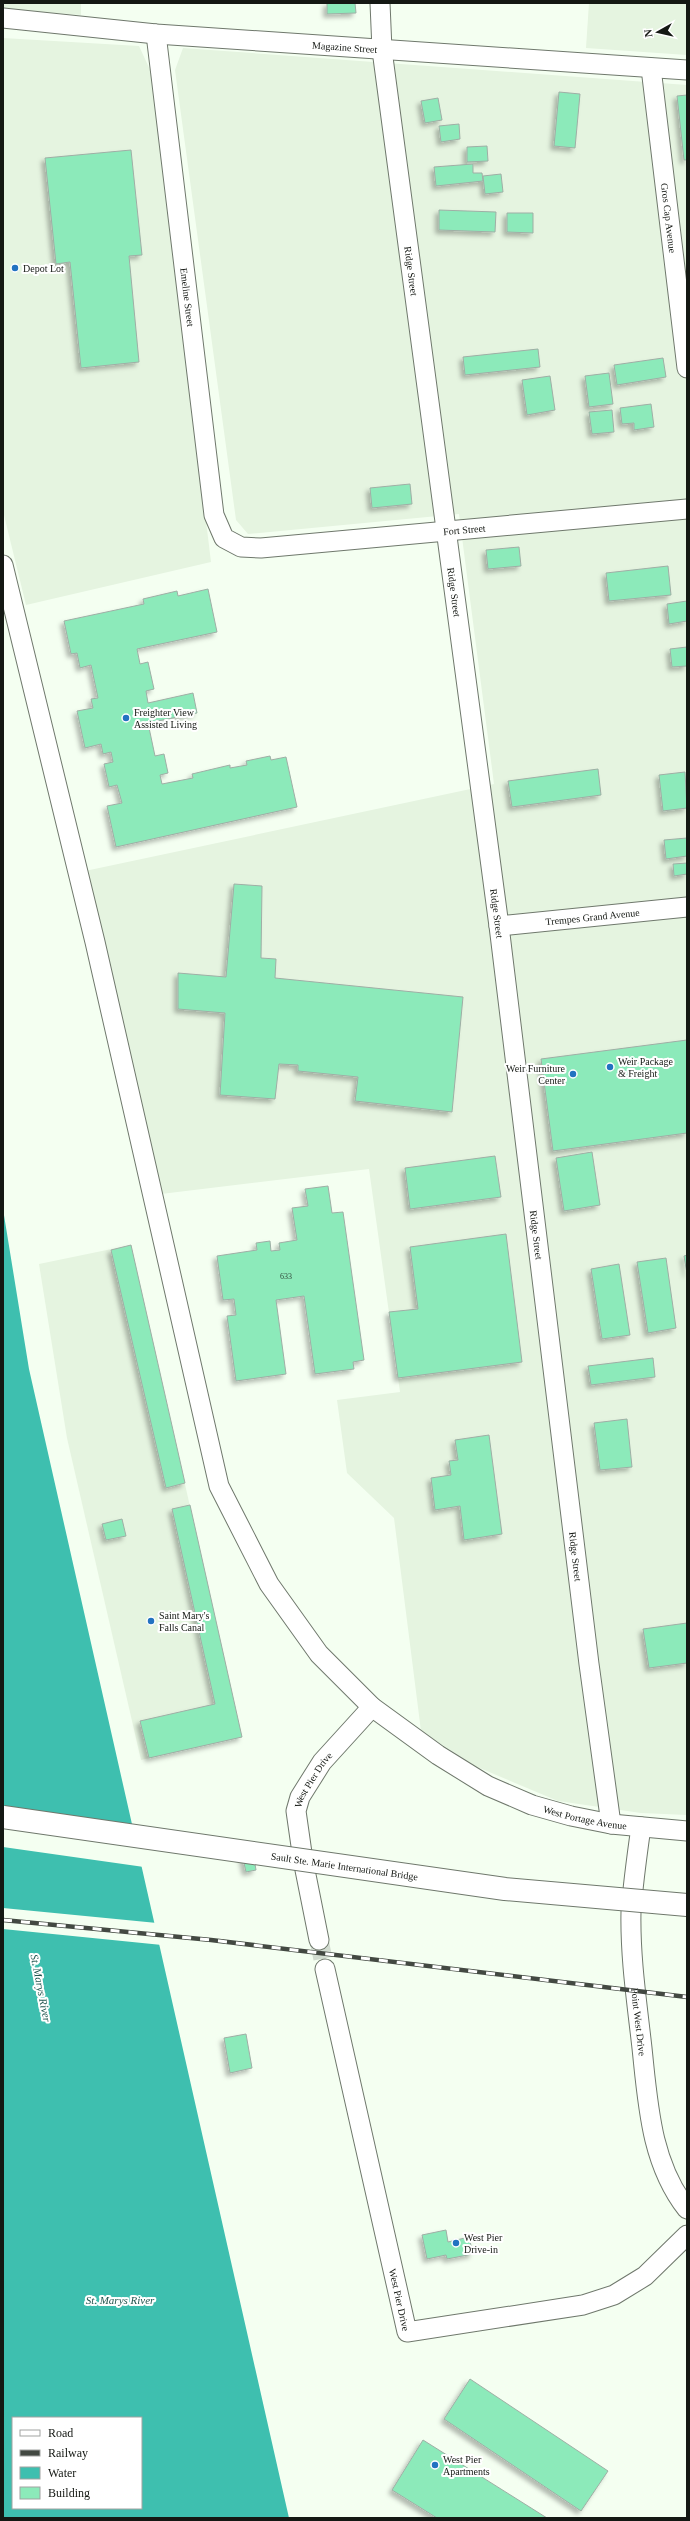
<svg xmlns="http://www.w3.org/2000/svg" width="690" height="2521" viewBox="0 0 690 2521" font-family="Georgia,serif">
<style>
.built{fill:#e5f4e0}
.water{fill:#3ebfaf;fill-rule:evenodd}
.pier{fill:#f4fff1}
.building{fill:#8ceaba;stroke:#9faea5;filter:url(#shadow)}
.lines{fill:none;stroke-linecap:round;stroke-linejoin:round}
.minor-tunnel{stroke:#d2dcd0;stroke-width:19;stroke-dasharray:19 10;stroke-linecap:butt}
.minor-casing{stroke:#6f786c;stroke-width:21}
.minor{stroke:#fff;stroke-width:19}
.rail-casing{stroke:#434942;stroke-width:4.5}
.rail{stroke:#fff;stroke-width:3;stroke-dasharray:9;stroke-linecap:butt}
.highway-bridge-casing{stroke:#6f786c;stroke-width:24;stroke-linecap:butt}
.highway-bridge{stroke:#fff;stroke-width:22}
.poi-dot{fill:#2272c1;stroke:#fff;stroke-width:1.5}
.labels{text-anchor:middle;dominant-baseline:central;stroke-width:4;stroke-linejoin:round;paint-order:stroke}
.number-label{font-size:8px;fill:#324c3d}
.street-label{font-size:10px;fill:#141813;stroke:#fff}
.poi-label{font-size:10px;fill:#141813;stroke:#fff;text-anchor:start}
.water-label{font-size:11px;font-style:italic;fill:#235750;stroke:#fff}
</style>
<defs>
<filter id="shadow"><feDropShadow dx="-3.5" dy="3.5" stdDeviation="2" flood-color="#0004"/></filter>
</defs>
<rect width="100%" height="100%" fill="#f4fff1"/>
<g class="built">
<polygon points="3,3 81,3 81,15 3,9"/>
<polygon points="589,3 687,3 687,55 586,48"/>
<polygon points="3,38 139,46 151,72 211,562 26,605 3,511"/>
<polygon points="183,48 687,85 687,1815 641,1813 558,1801 475,1766 421,1731 394,1518 347,1473 337,1400 400,1392 369,1169 161,1194 85,871 494,784 459,514 248,534 236,520 175,70"/>
<polygon points="131,1245 242,1737 141,1760 67,1438 39,1264"/>
</g>
<path class="water" d="M3,1209L29,1369L289,2518H3ZM13,2418H141V2508H13Z"/>
<g class="pier">
<polygon points="3,1808 135,1825 144,1867 3,1847"/>
<polygon points="3,1908 157,1923 162,1945 3,1929"/>
</g>
<g class="building">
<polygon points="327,3 355,3 356,13 327,14"/>
<polygon points="559,92 580,94 575,148 554,146"/>
<polygon points="687,95 687,160 684,160 677,96"/>
<polygon points="438,98 442,120 425,123 421,101"/>
<polygon points="459,124 460,139 441,142 439,126"/>
<polygon points="487,146 488,161 467,162 467,147"/>
<polygon points="131,150 142,255 129,256 139,362 81,368 70,262 56,264 45,158"/>
<polygon points="473,164 473,173 482,173 483,181 436,186 434,167"/>
<polygon points="501,174 503,192 485,194 483,176"/>
<polygon points="439,210 496,212 495,232 439,230"/>
<polygon points="507,213 533,213 533,233 507,232"/>
<polygon points="538,349 540,367 465,375 463,357"/>
<polygon points="663,358 666,377 617,385 614,365"/>
<polygon points="609,373 613,404 589,407 585,376"/>
<polygon points="550,376 555,410 527,415 522,380"/>
<polygon points="651,404 654,427 634,430 634,423 622,424 620,408"/>
<polygon points="612,410 614,432 592,434 589,412"/>
<polygon points="410,484 412,504 372,508 370,488"/>
<polygon points="519,547 521,566 488,569 486,550"/>
<polygon points="668,566 671,595 609,601 606,573"/>
<polygon points="208,589 217,632 137,649 140,664 148,662 154,689 146,691 148,703 193,693 197,713 148,723 155,756 164,754 168,773 160,775 162,784 193,778 192,774 230,765 230,768 247,765 246,761 270,756 271,760 286,757 297,807 116,847 107,806 122,803 117,785 109,787 104,764 113,762 111,752 103,754 101,744 85,748 77,711 93,708 91,699 98,698 91,665 80,668 77,653 71,654 64,621 144,604 143,599 177,591 178,596"/>
<polygon points="687,601 687,621 669,624 667,604"/>
<polygon points="687,647 687,666 672,667 670,649"/>
<polygon points="598,769 601,795 512,807 508,781"/>
<polygon points="685,772 687,808 663,811 659,775"/>
<polygon points="687,838 687,856 666,859 664,840"/>
<polygon points="687,863 687,874 674,876 673,864"/>
<polygon points="234,884 262,886 261,958 276,959 275,978 463,997 452,1112 355,1101 358,1077 298,1071 298,1065 279,1064 275,1099 220,1095 225,1013 178,1009 178,973 226,977"/>
<polygon points="687,1040 687,1133 553,1151 541,1059"/>
<polygon points="592,1152 600,1205 564,1211 556,1158"/>
<polygon points="495,1156 501,1197 410,1209 405,1168"/>
<polygon points="328,1186 332,1213 343,1212 364,1360 353,1362 354,1369 315,1374 304,1296 276,1300 286,1374 236,1381 227,1316 236,1315 234,1299 223,1300 217,1256 257,1250 256,1243 270,1241 271,1251 280,1250 279,1243 297,1240 292,1208 308,1206 305,1189"/>
<polygon points="506,1234 522,1362 398,1378 389,1312 418,1309 410,1247"/>
<polygon points="131,1245 185,1483 166,1488 111,1250"/>
<polygon points="687,1255 687,1274 684,1256"/>
<polygon points="666,1258 676,1328 648,1333 637,1262"/>
<polygon points="619,1264 630,1335 602,1339 591,1269"/>
<polygon points="653,1358 655,1377 591,1385 588,1366"/>
<polygon points="627,1419 632,1467 600,1470 594,1423"/>
<polygon points="489,1435 502,1534 464,1540 460,1506 435,1510 431,1478 451,1475 449,1461 458,1460 455,1440"/>
<polygon points="190,1505 242,1737 149,1758 140,1721 215,1704 172,1509"/>
<polygon points="122,1519 126,1536 106,1540 102,1524"/>
<polygon points="687,1623 687,1663 649,1668 643,1629"/>
<polygon points="253,1852 256,1870 246,1872 242,1854"/>
<polygon points="246,2034 252,2068 230,2073 224,2038"/>
<polygon points="446,2230 448,2242 469,2237 473,2254 447,2259 446,2255 427,2259 422,2235"/>
<polygon points="470,2379 608,2471 581,2511 444,2419"/>
<polygon points="423,2440 547,2518 437,2518 392,2490"/>
</g>
<g class="lines">
<polyline class="minor-tunnel" points="319,1940 325,1969"/>
<defs>
<g id="minor">
<path id="s1" d="M380,3L382,50L499,926L589,1664L611,1824"/>
<path id="s2" d="M3,18L156,34L687,70"/>
<path id="s3" d="M156,34L214,515L224,538L241,547L261,548L687,509"/>
<path id="s4" d="M651,68L687,368"/>
<path id="s5" d="M3,565L95,942L219,1486L269,1584L319,1654L372,1707L438,1755L488,1786L532,1805L571,1816L611,1824L687,1831"/>
<path id="s6" d="M499,926L687,907"/>
<path id="s7" d="M641,1827C637,1855 633,1883 631,1912C630,1957 637,2003 642,2048C648,2105 651,2163 687,2209"/>
<path id="s8" d="M319,1940L303,1860L296,1811L300,1797L322,1762L372,1707"/>
<path id="s9" d="M325,1969L407,2332L583,2305L614,2295L645,2276L687,2235"/>
</g>
</defs>
<use href="#minor" class="minor-casing"/>
<use href="#minor" class="minor"/>
<defs>
<polyline id="rail" points="3,1920 211,1940 687,1997"/>
</defs>
<use href="#rail" class="rail-casing"/>
<use href="#rail" class="rail"/>
<defs>
<g id="highway-bridge">
<path id="s10" d="M3,1817L505,1889L687,1905"/>
</g>
</defs>
<use href="#highway-bridge" class="highway-bridge-casing"/>
<use href="#highway-bridge" class="highway-bridge"/>
</g>
<g class="poi-dot">
<circle cx="15" cy="268" r="4"/>
<circle cx="126" cy="718" r="4"/>
<circle cx="610" cy="1067" r="4"/>
<circle cx="573" cy="1074" r="4"/>
<circle cx="151" cy="1621" r="4"/>
<circle cx="456" cy="2243" r="4"/>
<circle cx="435" cy="2465" r="4"/>
</g>
<g class="labels">
<g class="number-label">
<text x="286" y="1276">633</text>
</g>
<g class="street-label">
<text stroke="none"><textPath href="#s2" startOffset="343">Magazine Street</textPath></text>
<text stroke="none"><textPath href="#s4" startOffset="151">Gros Cap Avenue</textPath></text>
<text stroke="none"><textPath href="#s1" startOffset="270">Ridge Street</textPath></text>
<text stroke="none"><textPath href="#s3" startOffset="265">Emeline Street</textPath></text>
<text stroke="none"><textPath href="#s3" startOffset="753">Fort Street</textPath></text>
<text stroke="none"><textPath href="#s1" startOffset="594">Ridge Street</textPath></text>
<text stroke="none"><textPath href="#s1" startOffset="918">Ridge Street</textPath></text>
<text stroke="none"><textPath href="#s6" startOffset="94">Trempes Grand Avenue</textPath></text>
<text stroke="none"><textPath href="#s1" startOffset="1242">Ridge Street</textPath></text>
<text stroke="none"><textPath href="#s1" startOffset="1566">Ridge Street</textPath></text>
<text stroke="none"><textPath href="#s8" startOffset="167">West Pier Drive</textPath></text>
<text stroke="none"><textPath href="#s5" startOffset="1460">West Portage Avenue</textPath></text>
<text stroke="none"><textPath href="#s10" startOffset="345">Sault Ste. Marie International Bridge</textPath></text>
<text stroke="none"><textPath href="#s7" startOffset="196">Point West Drive</textPath></text>
<text stroke="none"><textPath href="#s9" startOffset="339">West Pier Drive</textPath></text>
</g>
<g class="poi-label">
<text x="23" y="268">Depot Lot</text>
<text x="134" y="712">Freighter View<tspan x="134" dy="12">Assisted Living</tspan></text>
<text x="618" y="1061">Weir Package<tspan x="618" dy="12">&amp; Freight</tspan></text>
<text x="565" y="1068" text-anchor="end">Weir Furniture<tspan x="565" dy="12">Center</tspan></text>
<text x="159" y="1615">Saint Mary's<tspan x="159" dy="12">Falls Canal</tspan></text>
<text x="464" y="2237">West Pier<tspan x="464" dy="12">Drive-in</tspan></text>
<text x="443" y="2459">West Pier<tspan x="443" dy="12">Apartments</tspan></text>
</g>
<g class="water-label">
<text transform="translate(41 1988) rotate(79)">St. Marys River</text>
<text x="120" y="2300">St. Marys River</text>
</g>
</g>
<rect width="690" height="2521" fill="none" stroke="#141813" stroke-width="8"/>
<rect x="12" y="2417" width="130" height="92" fill="#ffffff" stroke="#a1a3a1"/>
<rect x="20" y="2430" width="20" height="6" fill="#ffffff" stroke="#a1a3a1"/>
<text x="48" y="2437" font-size="12" fill="#141813">Road</text>
<rect x="20" y="2450" width="20" height="6" fill="#434942" stroke="#a1a3a1"/>
<text x="48" y="2457" font-size="12" fill="#141813">Railway</text>
<rect x="20" y="2467" width="20" height="12" fill="#3ebfaf" stroke="#a1a3a1"/>
<text x="48" y="2477" font-size="12" fill="#141813">Water</text>
<rect x="20" y="2487" width="20" height="12" fill="#8ceaba" stroke="#a1a3a1"/>
<text x="48" y="2497" font-size="12" fill="#141813">Building</text>
<g transform="translate(658 32) rotate(262)" stroke="#ffffff" stroke-width="3" paint-order="stroke">
<path d="M0-3L7 15L0 10L-7 15Z" fill="#141813"/>
<text y="-6" font-size="11" font-weight="bold" text-anchor="middle" fill="#141813">N</text>
</g>
</svg>
